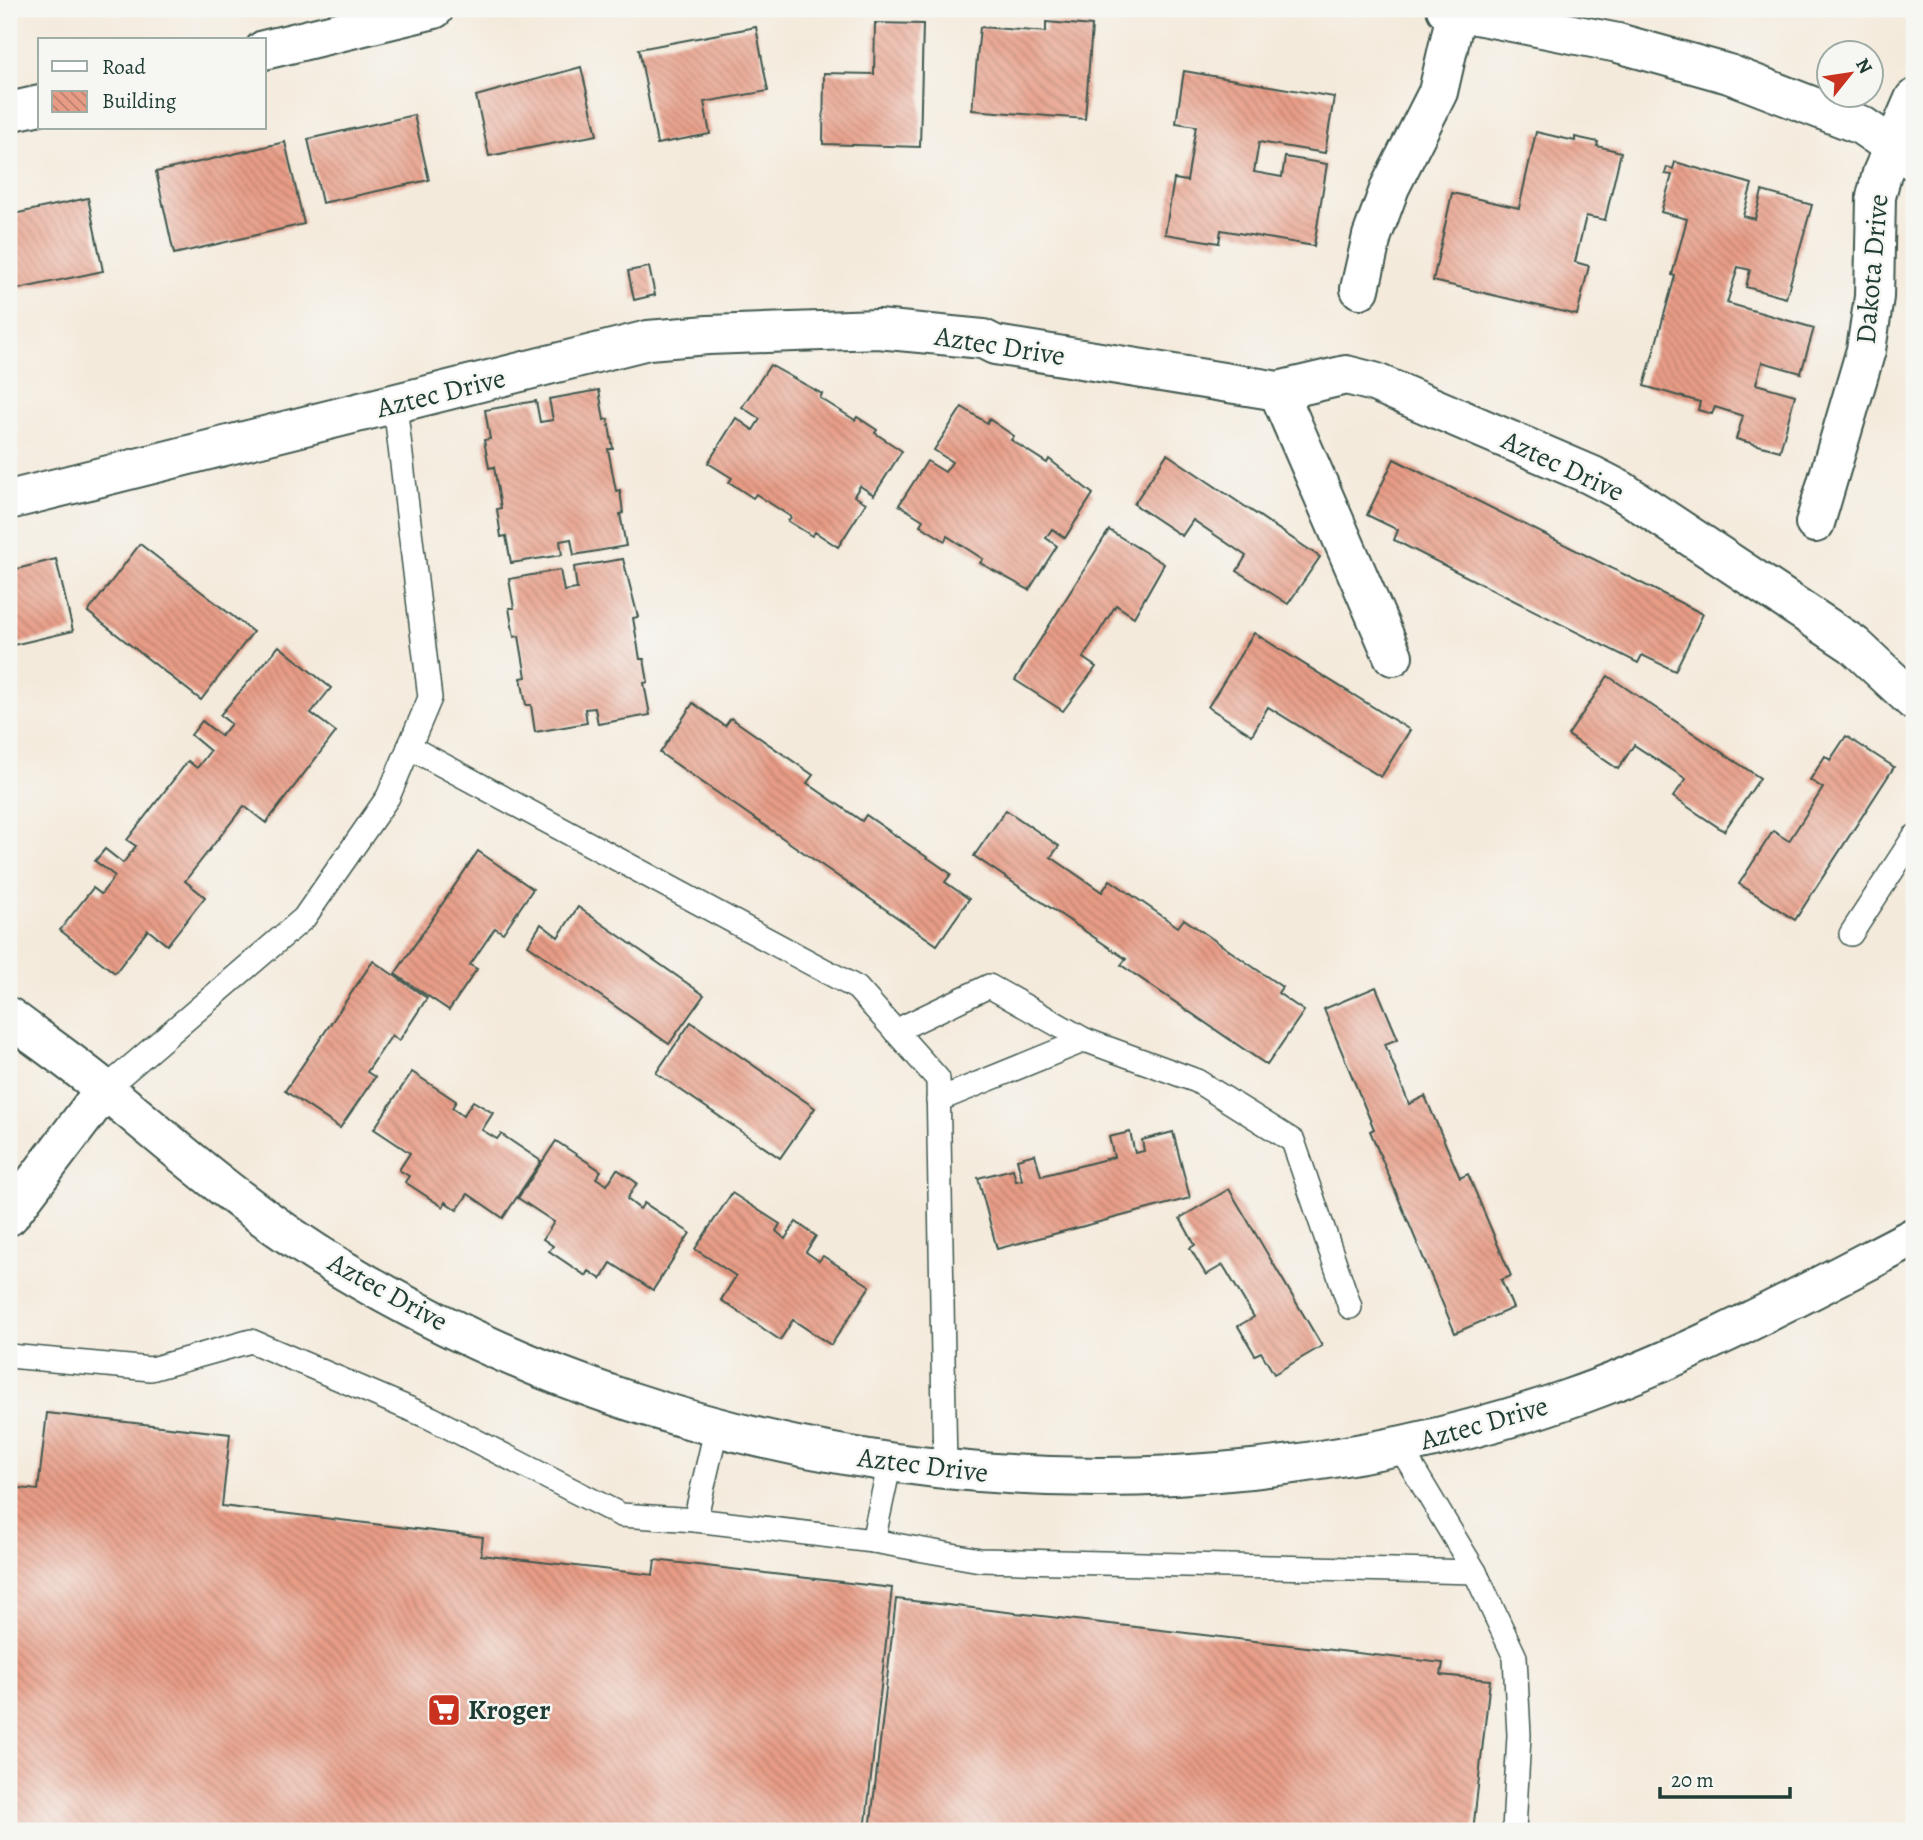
<svg xmlns="http://www.w3.org/2000/svg" width="1923" height="1840" viewBox="0 0 1923 1840" font-family="Alegreya,serif">
<style>
.building{fill:url(#building-back-hatch)}
.lines{fill:none;stroke-linecap:round;stroke-linejoin:round}
.service-casing{stroke:#3f574d;stroke-width:26}
.minor-casing{stroke:#3f574d;stroke-width:42}
.tertiary-casing{stroke:#3f574d;stroke-width:42}
.service{stroke:#fff;stroke-width:23}
.minor{stroke:#fff;stroke-width:38}
.tertiary{stroke:#fff;stroke-width:38}
.labels{text-anchor:middle;dominant-baseline:central;stroke-width:5;stroke-linejoin:round;paint-order:stroke}
.street-label{font-size:28px;fill:#1f3d34;stroke:#f6f6f2}
.poi-label{font-size:28px;font-weight:bold;fill:#1f3d34;stroke:#f6f6f2;text-anchor:start}
</style>
<defs>
<pattern id="building-back-hatch" width="6" height="6" patternUnits="userSpaceOnUse" patternTransform="scale(1.75)"><rect width="6" height="6" fill="#e89c86"/><path d="M-1 5l2 2M0 0l6 6M5-1l2 2" fill="none" stroke="#bb806e"/></pattern>
</defs>
<rect width="100%" height="100%" fill="#f6f6f2"/>
<filter id="ink" filterUnits="userSpaceOnUse"><feTurbulence type="fractalNoise" baseFrequency=".0143" numOctaves="2"/><feDisplacementMap in="SourceGraphic" scale="14" xChannelSelector="R" yChannelSelector="G"/><feConvolveMatrix kernelMatrix="1 2 1 2 8 2 1 2 1" color-interpolation-filters="sRGB"/></filter>
<filter id="wash" filterUnits="userSpaceOnUse"><feTurbulence type="fractalNoise" baseFrequency=".00686" numOctaves="4" result="noise"/><feDisplacementMap in="SourceGraphic" scale="28" xChannelSelector="R" yChannelSelector="G"/><feGaussianBlur stdDeviation="1.57" result="paint"/><feColorMatrix in="noise" values="0 0 0 0 0 0 0 0 0 0 0 0 0 0 0 0 0 1.4 0 .05"/><feComposite in="paint" operator="in"/></filter>
<g filter="url(#wash)">
<rect width="100%" height="100%" fill="#f4eadb"/>
<g id="blocks">
<g class="building">
<polygon points="1046,22 1092,26 1085,119 972,110 980,27 1046,32"/>
<polygon points="875,23 923,24 920,147 823,144 824,73 874,74"/>
<polygon points="756,27 768,91 704,102 710,134 657,144 639,49"/>
<polygon points="581,67 597,135 489,156 476,96"/>
<polygon points="1184,71 1334,97 1325,153 1259,142 1254,172 1282,177 1285,157 1327,164 1314,246 1221,230 1219,243 1165,234 1174,179 1187,181 1196,126 1176,123"/>
<polygon points="414,115 429,180 322,203 308,139"/>
<polygon points="1536,132 1575,141 1575,137 1598,142 1597,146 1621,152 1605,220 1586,216 1575,262 1589,266 1577,315 1433,281 1452,193 1519,208"/>
<polygon points="285,142 304,224 174,254 156,172"/>
<polygon points="1675,162 1752,184 1743,216 1755,219 1762,191 1812,205 1786,298 1746,287 1750,270 1738,267 1727,303 1814,328 1801,373 1762,362 1756,384 1795,395 1780,451 1736,439 1743,416 1715,407 1712,414 1698,410 1700,402 1644,386 1675,276 1672,275 1687,219 1661,212 1672,175 1665,174 1667,167 1673,169"/>
<polygon points="88,198 103,271 9,291 9,215"/>
<polygon points="649,267 655,295 634,300 628,271"/>
<polygon points="770,365 822,394 820,398 855,420 857,417 877,430 875,433 902,451 874,495 860,486 854,496 866,503 838,547 815,532 812,536 788,521 791,517 756,494 753,498 729,482 732,478 708,463 736,418 753,430 760,419 742,407"/>
<polygon points="599,390 604,420 608,419 613,449 608,449 616,491 620,490 623,513 620,514 626,546 574,555 571,539 560,541 562,555 511,563 506,536 501,537 497,509 501,508 494,467 489,468 484,440 490,439 485,410 536,401 540,422 553,420 549,399"/>
<polygon points="962,407 987,423 989,419 1014,436 1011,440 1047,463 1049,459 1093,494 1065,538 1052,529 1046,538 1057,546 1029,590 980,563 983,559 947,536 945,541 920,525 923,520 899,505 927,461 945,472 952,462 934,450"/>
<polygon points="1167,454 1320,557 1288,604 1237,571 1246,556 1193,520 1182,536 1134,504"/>
<polygon points="1394,459 1703,614 1675,671 1642,655 1638,663 1394,540 1398,530 1367,515"/>
<polygon points="1109,530 1164,564 1134,617 1116,605 1083,658 1096,667 1063,711 1015,680"/>
<polygon points="140,544 253,632 201,700 88,612"/>
<polygon points="56,559 73,631 9,646 9,571"/>
<polygon points="623,559 638,617 633,618 640,659 644,659 648,682 644,683 650,715 598,724 595,708 585,709 587,723 535,732 531,705 526,705 521,678 526,677 519,636 514,637 509,608 514,608 509,579 560,570 564,591 577,589 574,567"/>
<polygon points="1254,633 1410,730 1381,777 1268,707 1252,735 1208,707"/>
<polygon points="279,646 331,688 311,713 336,732 266,823 244,806 185,881 205,897 167,945 148,930 115,973 60,930 93,888 101,894 115,876 95,861 105,849 123,863 136,846 127,840 188,761 197,768 210,751 191,735 202,721 221,736 231,724 220,715"/>
<polygon points="1608,676 1760,778 1724,831 1673,797 1686,779 1634,745 1618,769 1568,735"/>
<polygon points="693,703 725,726 731,718 813,775 807,783 862,821 866,815 951,874 945,882 969,899 937,945 660,753"/>
<polygon points="1846,736 1894,767 1795,920 1739,884 1773,831 1789,841 1823,788 1810,780 1825,756 1830,760"/>
<polygon points="1006,810 1059,846 1051,857 1102,892 1110,880 1178,927 1184,919 1282,987 1278,993 1304,1011 1267,1065 1121,965 1126,959 974,856"/>
<polygon points="478,851 533,889 503,933 495,928 470,965 477,969 449,1010 395,974"/>
<polygon points="578,907 704,995 669,1044 528,945 541,924 558,937"/>
<polygon points="373,961 427,998 399,1041 392,1035 367,1072 375,1077 340,1128 285,1091"/>
<polygon points="1376,987 1398,1039 1385,1044 1409,1104 1425,1096 1460,1178 1468,1174 1511,1276 1501,1280 1513,1308 1455,1333 1370,1131 1374,1129 1324,1009"/>
<polygon points="691,1022 815,1108 780,1158 656,1073"/>
<polygon points="412,1072 456,1101 452,1108 463,1116 473,1101 493,1113 482,1130 497,1139 501,1134 541,1161 503,1218 468,1194 457,1210 445,1202 443,1207 405,1182 409,1176 399,1170 410,1153 374,1129"/>
<polygon points="1130,1132 1135,1153 1144,1151 1142,1140 1173,1132 1190,1198 997,1249 978,1178 1013,1169 1016,1181 1022,1180 1017,1159 1035,1154 1041,1176 1114,1157 1109,1137"/>
<polygon points="556,1141 601,1171 596,1178 607,1185 617,1169 637,1183 627,1199 640,1209 644,1203 690,1233 653,1290 611,1263 601,1279 589,1271 586,1276 549,1251 553,1246 543,1239 554,1222 518,1198"/>
<polygon points="1229,1189 1322,1346 1274,1374 1261,1352 1255,1355 1238,1326 1254,1317 1223,1265 1206,1275 1190,1248 1195,1245 1180,1218"/>
<polygon points="732,1193 780,1224 776,1231 785,1239 796,1222 816,1236 806,1252 819,1261 823,1256 870,1286 831,1345 793,1320 780,1340 721,1300 736,1276 695,1249"/>
<polygon points="47,1413 230,1434 222,1506 483,1537 481,1555 653,1575 655,1560 892,1588 865,1831 9,1831 9,1487 38,1490"/>
<polygon points="896,1599 1443,1663 1441,1675 1490,1680 1473,1831 870,1831"/>
</g>
</g>
</g>
<g filter="url(#ink)">
<use href="#blocks" fill-opacity="0" stroke="#3f574d" stroke-width="2"/>
<g class="lines">
<defs>
<g id="service">
<polyline points="409,747 857,988 938,1079 945,1469"/>
<polyline points="1851,934 1914,837"/>
<polyline points="895,1031 989,986 1085,1040 938,1100"/>
<polyline points="1085,1040 1197,1081 1293,1141 1350,1307"/>
<polyline points="105,1089 304,918 388,797 430,698 395,405"/>
<polyline points="9,1356 151,1369 251,1341 431,1418 621,1515 695,1520 873,1541 980,1560 1475,1572"/>
<polyline points="1400,1447 1475,1572 1515,1657 1519,1735 1514,1831"/>
<polyline points="695,1520 717,1426"/>
<polyline points="873,1541 890,1462"/>
</g>
<g id="minor">
<polyline points="1446,9 1618,43 1729,74 1861,125 1914,161"/>
<polyline points="264,50 434,9"/>
<polyline points="9,112 40,105"/>
<polyline points="1360,289 1372,236 1390,187 1438,92 1457,9"/>
<polyline points="1278,391 1393,656"/>
<polyline points="9,500 648,340 708,335 878,329 983,339 995,345 1278,391 1346,375 1374,382 1591,475 1622,491 1854,645 1914,701"/>
<polyline points="1815,523 1866,350 1874,297 1876,197 1882,173 1914,99"/>
<path d="M9,1017C42,1042 77,1066 108,1092C184,1156 255,1217 340,1268C705,1488 1163,1538 1565,1400C1687,1358 1800,1296 1914,1237"/>
</g>
<polyline id="tertiary" points="9,1216 105,1089"/>
</defs>
<use href="#service" class="service-casing"/>
<use href="#minor" class="minor-casing"/>
<use href="#tertiary" class="tertiary-casing"/>
<use href="#service" class="service"/>
<use href="#minor" class="minor"/>
<use href="#tertiary" class="tertiary"/>
</g>
</g>
<defs>
<symbol id="supermarket-square" viewBox="-11 -11 22 22"><rect x="-9" y="-9" width="18" height="18" rx="4" fill="#c8321e" stroke="#f6f6f2"/><path d="M-6-5.5h2.5l.6 2H6L4.5 2H-2.5L-4.4-4H-6ZM-1.5 3.2a1.3 1.3 0 1 0 .1 0ZM3 3.2a1.3 1.3 0 1 0 .1 0Z" fill="#fff"/></symbol>
</defs>
<g fill-rule="evenodd">
<use href="#supermarket-square" x="425" y="1691" width="38" height="38"/>
</g>
<g class="labels">
<g class="street-label">
<text transform="translate(1872 269) rotate(-85)">Dakota Drive</text>
<text transform="translate(1000 346) rotate(9)">Aztec Drive</text>
<text transform="translate(441 393) rotate(-14)">Aztec Drive</text>
<text transform="translate(1563 466) rotate(25)">Aztec Drive</text>
<text transform="translate(388 1292) rotate(29)">Aztec Drive</text>
<text transform="translate(1484 1423) rotate(-16)">Aztec Drive</text>
<text transform="translate(923 1465) rotate(7)">Aztec Drive</text>
</g>
<g class="poi-label">
<text x="468" y="1710">Kroger</text>
</g>
</g>
<rect width="1923" height="1840" fill="none" stroke="#f6f6f2" stroke-width="35"/>
<rect x="38" y="38" width="228" height="91" fill="#f6f6f2" stroke="#a0aca6" stroke-width="2"/>
<rect x="52" y="61" width="35" height="10" fill="#ffffff" stroke="#a0aca6" stroke-width="2"/>
<text x="102" y="74" font-size="21" fill="#1f3d34">Road</text>
<rect x="52" y="91" width="35" height="21" fill="url(#building-back-hatch)" stroke="#a0aca6" stroke-width="2"/>
<text x="102" y="108" font-size="21" fill="#1f3d34">Building</text>
<g transform="translate(1850 74) rotate(60)"><circle r="33" fill="#f6f6f2" stroke="#a0aca6" stroke-width="2"/>
<path d="M0-5L12 26L0 18L-12 26Z" fill="#c8321e"/>
<text y="-10" font-size="19" font-weight="bold" text-anchor="middle" fill="#1f3d34">N</text>
</g>
<path d="M1660 1787v10h130v-10" fill="none" stroke="#1f3d34" stroke-width="3.5"/>
<text x="1671" y="1787" font-size="21" fill="#1f3d34" stroke="#f6f6f2" stroke-width="5" paint-order="stroke">20 m</text>
</svg>
